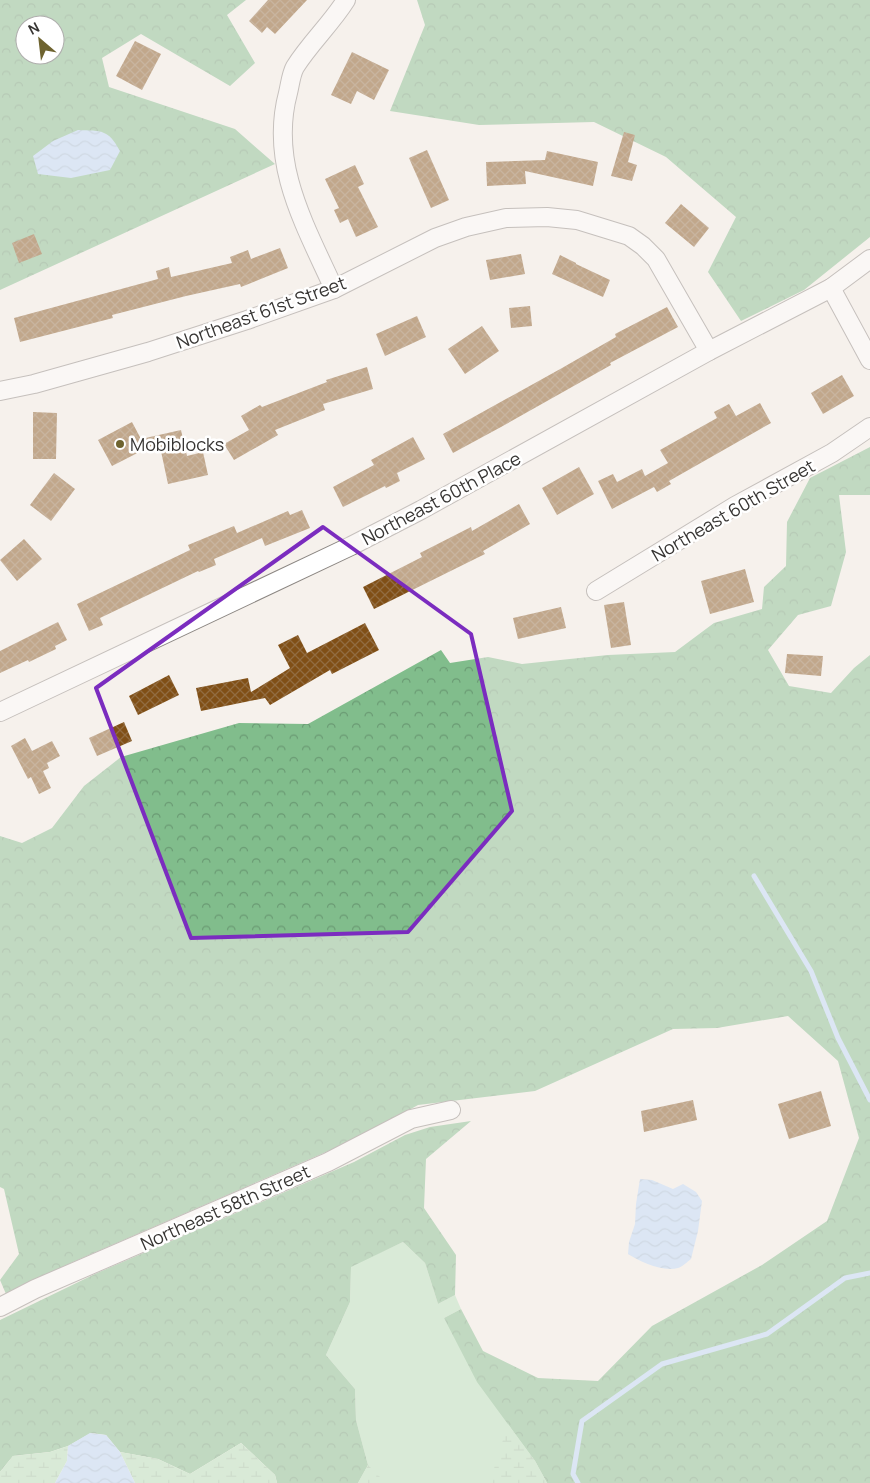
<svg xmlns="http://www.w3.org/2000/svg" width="870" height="1483" viewBox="0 0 870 1483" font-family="Manrope,sans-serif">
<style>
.grass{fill:#b7e3bd}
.forest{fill:url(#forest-crowns);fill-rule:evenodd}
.wetland{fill:url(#wetland-marsh)}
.water{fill:url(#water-waves)}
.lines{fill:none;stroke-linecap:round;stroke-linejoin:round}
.stream{stroke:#bcdafc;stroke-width:5}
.building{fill:url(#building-cross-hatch)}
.minor-casing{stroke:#8b8682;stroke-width:20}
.minor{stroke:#fff;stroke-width:18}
.marked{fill:none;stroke:#7b2cbf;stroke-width:4;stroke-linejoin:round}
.poi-dot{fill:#6e632f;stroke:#fff;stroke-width:2}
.labels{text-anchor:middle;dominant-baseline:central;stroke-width:5;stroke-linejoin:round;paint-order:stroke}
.street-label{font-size:18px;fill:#373533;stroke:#fff}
.poi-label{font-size:18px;fill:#373533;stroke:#fff;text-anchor:start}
</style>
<defs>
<pattern id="forest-crowns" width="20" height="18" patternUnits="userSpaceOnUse" patternTransform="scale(1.25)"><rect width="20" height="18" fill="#81bd8c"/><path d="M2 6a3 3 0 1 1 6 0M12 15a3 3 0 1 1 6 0" fill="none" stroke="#6a9a73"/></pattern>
<pattern id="wetland-marsh" width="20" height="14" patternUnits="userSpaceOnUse" patternTransform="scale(1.25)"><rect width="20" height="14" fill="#b7e3bd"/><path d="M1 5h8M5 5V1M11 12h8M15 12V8" fill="none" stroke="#9ec3a3"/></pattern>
<pattern id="water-waves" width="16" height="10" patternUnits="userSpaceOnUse" patternTransform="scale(1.25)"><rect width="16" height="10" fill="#bcdafc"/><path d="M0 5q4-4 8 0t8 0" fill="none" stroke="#a2bcd8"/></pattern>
<pattern id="building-cross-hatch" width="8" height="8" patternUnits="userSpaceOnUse" patternTransform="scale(1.25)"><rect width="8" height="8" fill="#804f16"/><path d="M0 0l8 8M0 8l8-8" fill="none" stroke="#916c41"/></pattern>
</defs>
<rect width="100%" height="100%" fill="#f6f1ec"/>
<polygon class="grass" points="403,1242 425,1263 438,1304 455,1295 461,1309 444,1318 535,1461 547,1483 358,1483 368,1465 356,1420 355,1389 326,1355 350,1302 351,1266"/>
<g class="forest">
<path d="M0,0H246L227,15L255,63L230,86L141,34L102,58L109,87L235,129L275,164L0,290ZM25,25H55V55H25Z"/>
<polygon points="417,0 870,0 870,237 804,290 741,321 708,272 736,217 666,157 594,122 479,125 390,111 425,25"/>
<polygon points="870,447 870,495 839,495 846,552 831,606 798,615 768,650 789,686 831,693 854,668 870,655 870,1483 547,1483 535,1461 477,1382 444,1318 461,1309 483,1351 538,1378 598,1381 652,1326 762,1265 827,1221 859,1138 838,1061 788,1016 717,1028 673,1029 535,1091 418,1105 363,1136 73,1262 6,1294 0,1280 19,1254 4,1189 0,1187 0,836 22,843 52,828 84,786 121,757 239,723 308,724 441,650 450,663 488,657 522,664 608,655 675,652 714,623 762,609 764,587 786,566 787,522 810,478"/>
<polygon points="471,1121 426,1159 424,1208 456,1255 455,1295 438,1304 425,1263 403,1242 351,1267 350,1302 326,1355 355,1389 356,1420 368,1465 358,1483 277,1483 275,1475 241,1443 190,1474 158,1459 120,1452 106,1435 91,1433 68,1446 50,1452 13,1456 0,1472 0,1320 97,1273 354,1162 405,1135 430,1127"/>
</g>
<g class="wetland">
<polygon points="508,1424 535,1461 547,1483 485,1483 492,1475"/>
<polygon points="241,1443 275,1475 277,1483 135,1483 120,1452 158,1459 190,1474"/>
<polygon points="68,1446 67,1461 55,1483 0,1483 0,1472 13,1456 50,1452"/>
<polygon points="368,1465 386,1483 358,1483"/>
</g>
<g class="water">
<path d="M78,130C102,131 108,129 120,151L110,170L71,178L38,174L33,156L53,141Z"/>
<path d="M640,1179L652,1180L673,1189L683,1184L696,1192L702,1201L698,1231L691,1259C687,1262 682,1267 678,1268C662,1272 641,1262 628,1254L629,1242L635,1224L636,1204Z"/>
<polygon points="90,1433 106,1435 120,1452 135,1483 55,1483 67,1461 68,1446"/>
</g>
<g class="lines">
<g class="stream">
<polyline points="754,876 811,971 838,1038 870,1100"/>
<polyline points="578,1483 573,1474 582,1421 662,1364 767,1334 845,1278 870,1273"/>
</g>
</g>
<g class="building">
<polygon points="268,0 307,0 275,34 267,27 262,33 249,21"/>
<polygon points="135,41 161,54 142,90 116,76"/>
<polygon points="352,52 389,70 374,100 357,91 351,104 331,95"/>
<polygon points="624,132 635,135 628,162 637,165 632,181 611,176"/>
<polygon points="427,150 449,200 431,208 409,158"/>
<polygon points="547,151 598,162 593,186 525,171 526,184 487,186 486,162 545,160"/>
<polygon points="355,165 364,184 358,187 378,227 356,237 348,219 340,223 334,210 339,208 325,179"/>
<polygon points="681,204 709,228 694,247 665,223"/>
<polygon points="34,234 42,254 19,263 12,243"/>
<polygon points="280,248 288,268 241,287 240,284 186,296 112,315 113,318 20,342 14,318 158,279 156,271 169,267 171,277 232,263 230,257 248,250 251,259"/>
<polygon points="521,254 525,274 490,280 486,260"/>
<polygon points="560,255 576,263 576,264 610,280 603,297 552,274"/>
<polygon points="530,306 532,326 511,328 509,308"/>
<polygon points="667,307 678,327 610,363 611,365 501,427 453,453 443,434 562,368 616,337 615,334"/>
<polygon points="417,316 426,337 385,356 376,334"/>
<polygon points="482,326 499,351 465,374 448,349"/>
<polygon points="367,367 373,389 323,404 325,410 275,430 278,435 234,460 224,444 249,430 241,416 260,405 262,407 327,382 326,380"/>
<polygon points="842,375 854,396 823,414 811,393"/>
<polygon points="760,403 771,423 669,481 671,484 657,492 654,487 612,509 598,481 613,474 617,482 642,469 645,476 668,463 660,450 717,418 714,412 729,404 736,416"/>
<polygon points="33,412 57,413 56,459 33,459"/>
<polygon points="132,422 141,439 181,430 187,456 203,452 208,475 168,484 159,442 112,466 98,440"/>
<polygon points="413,437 425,459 397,473 400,481 386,488 385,486 343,507 333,487 374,465 371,460"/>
<polygon points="579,467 594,494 557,515 542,488"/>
<polygon points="54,473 75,489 51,521 30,505"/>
<polygon points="519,504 530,524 483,551 485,554 374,609 363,587 422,557 420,553 471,527 472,531"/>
<polygon points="302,510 310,528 265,546 262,538 214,559 216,565 199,572 198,571 100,618 103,625 89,631 77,604 190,550 188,545 234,526 237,533 288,511 290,515"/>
<polygon points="24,539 42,559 17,581 0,560"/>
<polygon points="745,569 754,602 710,614 701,581"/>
<polygon points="624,602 631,645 611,648 604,605"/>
<polygon points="561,607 566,628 518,639 513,618"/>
<polygon points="58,622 67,640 55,646 56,649 29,662 28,660 0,673 0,651"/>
<polygon points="365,623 379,650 332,674 330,670 270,705 265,698 201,711 196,688 248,678 251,692 290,668 278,645 298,635 307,653"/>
<polygon points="787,654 823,656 821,676 785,673"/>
<polygon points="169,675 179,695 138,715 129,696"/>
<polygon points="124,722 132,741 97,756 89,738"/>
<polygon points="25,738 32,751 52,741 60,756 47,763 49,768 43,771 51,788 39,794 31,777 28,779 11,746"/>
<polygon points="821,1091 831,1126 789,1139 778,1104"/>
<polygon points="693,1100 697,1120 644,1132 641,1111"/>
</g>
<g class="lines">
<defs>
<g id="minor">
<polyline points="831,288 870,360"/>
<path d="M334,289C305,225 269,164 288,93C290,85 291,74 295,67C310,43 331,24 346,0"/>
<polyline points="0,391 34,384 148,352 247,320 334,289 435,238 466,227 506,218 547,217 577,220 629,236 643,246 656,259 709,351"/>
<polyline points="596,591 735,506 832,453 870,427"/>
<polyline points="0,712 351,546 421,510 709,351 831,288 870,259"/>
<polyline points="0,1307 35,1289 328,1162 411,1119 451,1110"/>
</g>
</defs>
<use href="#minor" class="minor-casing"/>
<use href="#minor" class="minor"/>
</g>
<path d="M0 0H870V1483H0ZM323,527L471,634L512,811L408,932L191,938L96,688Z" fill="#f6f1ec" fill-opacity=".55" fill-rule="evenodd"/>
<path class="marked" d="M323,527L471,634L512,811L408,932L191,938L96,688Z"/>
<circle class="poi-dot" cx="120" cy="444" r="5"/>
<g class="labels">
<g class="street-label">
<text transform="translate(261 312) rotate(-20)">Northeast 61st Street</text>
<text transform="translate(441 498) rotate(-28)">Northeast 60th Place</text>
<text transform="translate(733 510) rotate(-30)">Northeast 60th Street</text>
<text transform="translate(225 1207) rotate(-24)">Northeast 58th Street</text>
</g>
<g class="poi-label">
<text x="130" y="444">Mobiblocks</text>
</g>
</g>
<g transform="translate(40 40) rotate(332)"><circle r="24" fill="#ffffff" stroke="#afaead"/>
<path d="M0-4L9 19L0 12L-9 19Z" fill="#6e632f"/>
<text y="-8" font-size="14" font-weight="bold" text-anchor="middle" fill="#373533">N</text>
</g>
</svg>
